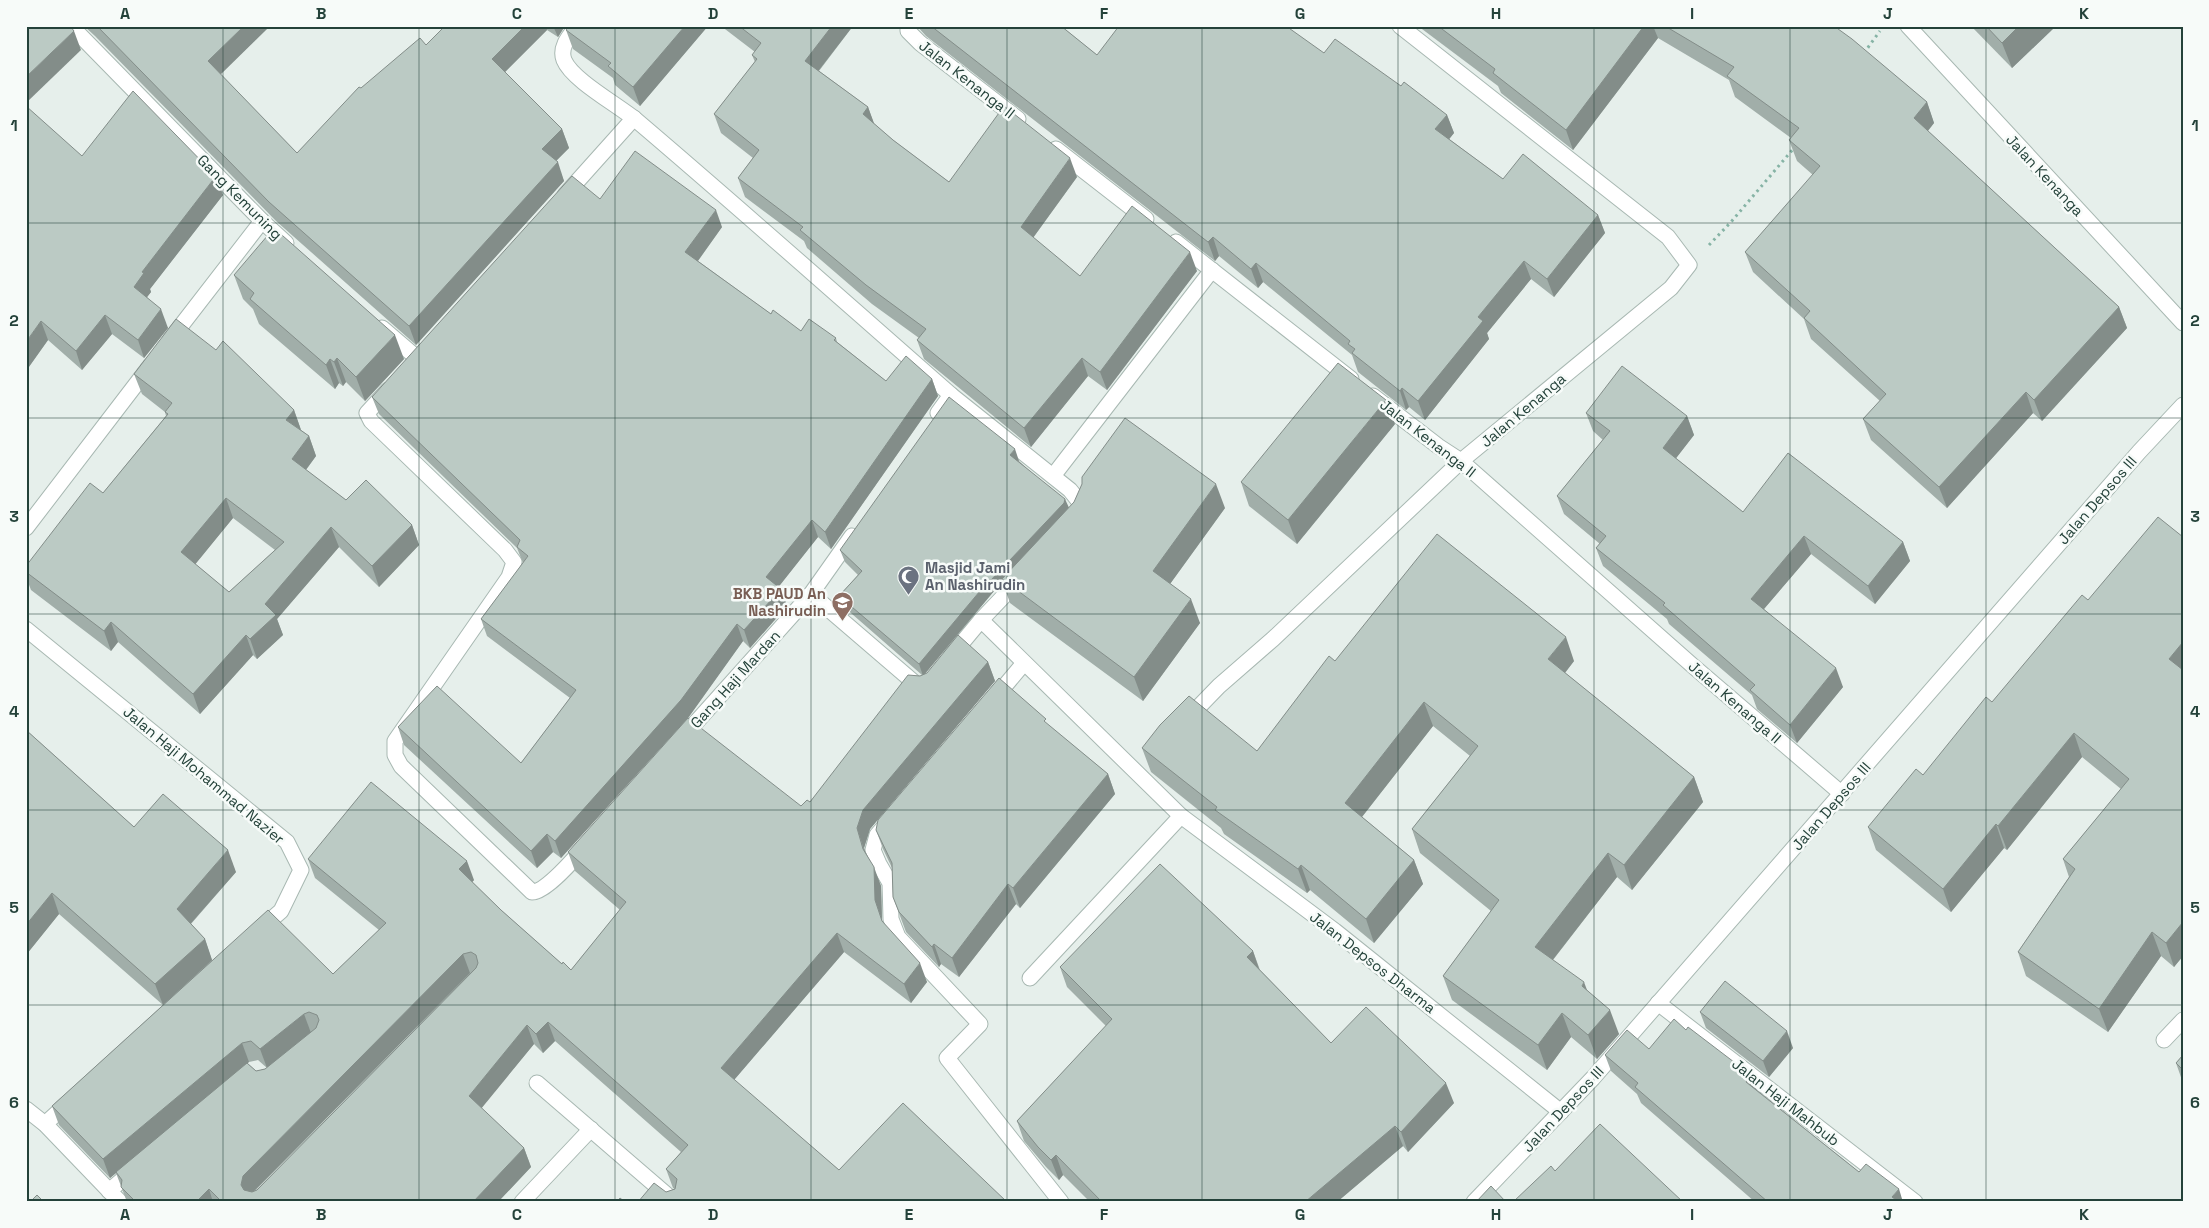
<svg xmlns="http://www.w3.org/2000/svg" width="2209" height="1228" viewBox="0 0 2209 1228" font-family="'Space Grotesk',sans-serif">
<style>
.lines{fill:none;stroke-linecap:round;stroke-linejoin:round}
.minor-casing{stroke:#a8b8b2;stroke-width:17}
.path{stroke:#86b3a5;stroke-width:3;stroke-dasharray:2.5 4;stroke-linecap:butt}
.minor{stroke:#fff;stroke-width:15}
.wall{fill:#a1aea9;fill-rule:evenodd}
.shaded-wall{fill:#838d89}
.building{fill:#bbcac4;stroke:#838d89;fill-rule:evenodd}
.grid{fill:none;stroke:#24423a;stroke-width:1;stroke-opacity:0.55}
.labels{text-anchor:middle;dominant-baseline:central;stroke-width:5;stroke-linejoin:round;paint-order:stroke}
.street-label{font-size:15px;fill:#24423a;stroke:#f7fbf9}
.worship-label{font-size:15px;font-weight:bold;fill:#5b616d;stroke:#f7fbf9;text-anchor:start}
.education-label{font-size:15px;font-weight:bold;fill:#785e54;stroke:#f7fbf9;text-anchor:end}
.neatline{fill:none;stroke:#24423a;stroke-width:2}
.grid-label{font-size:16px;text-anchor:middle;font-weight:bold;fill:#24423a}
</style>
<rect width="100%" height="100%" fill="#e6efeb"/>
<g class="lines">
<defs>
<g id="minor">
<polyline points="71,26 262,221 286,243"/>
<path d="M577,26C570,35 559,47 564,60C572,80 618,105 636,120C742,210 846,303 951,395L938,413"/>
<polyline points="908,26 908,31 920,43 1018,119"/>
<polyline points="1908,26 2183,323"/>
<polyline points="1056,149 1146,219"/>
<polyline points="565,195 634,118"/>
<polyline points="1176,242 1351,379"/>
<polyline points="382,328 417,358"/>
<polyline points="170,340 262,221"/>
<path d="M388,390L367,413L371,421L505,550L514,562L509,577L395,741V755L401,766L532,892C546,892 576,857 585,846"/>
<polyline points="951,395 1070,490 1082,505 1079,515"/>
<polyline points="1373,396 1438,446 1461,461 1693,666 1842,794"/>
<polyline points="1053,476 1212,270"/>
<polyline points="26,528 150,366"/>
<polyline points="852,536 811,594 917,685 923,687"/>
<polyline points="981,620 1020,579"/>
<polyline points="26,629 287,842 301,870 281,911 259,930"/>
<polyline points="951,656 981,620 1181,816 1335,931 1561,1112"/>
<polyline points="993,700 1024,663"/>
<polyline points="1187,719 1219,686 1273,639 1461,461 1671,288 1689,265 1668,237 1400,26"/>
<polyline points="682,738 811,594"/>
<polyline points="890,820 877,835 873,850 879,864 890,883 891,919 898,937 980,1024 947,1058 1061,1202"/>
<polyline points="1030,978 1181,816"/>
<polyline points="1658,1003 1915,1202"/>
<polyline points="2164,1040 2183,1020"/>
<polyline points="537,1083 675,1202"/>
<polyline points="26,1109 45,1124 120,1202"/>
<polyline points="45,1124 70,1101"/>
<polyline points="109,1191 135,1169"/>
<polyline points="522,1202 591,1129"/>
<polyline points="1474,1202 1593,1078 2139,452 2183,405"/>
</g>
</defs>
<use href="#minor" class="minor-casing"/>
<g class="path">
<polyline points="1864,53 1880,31"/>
<polyline points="1709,245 1731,222 1794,148"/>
</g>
<use href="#minor" class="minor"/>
</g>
<g class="wall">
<polygon points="84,26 270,26 220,74 297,153 361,88 426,45 445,26 565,26 558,37 547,30 505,72 562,129 569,148 556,161 564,181 416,345 276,221 95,36"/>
<polygon points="569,26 708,26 640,106 615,85 613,78 573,49 566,30"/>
<polygon points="721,26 853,26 819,71 868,107 874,124 893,140 949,182 1077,177 1033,238 1080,276 1197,271 1107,390 1088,376 1031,447 924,359 917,340 919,338 872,304 807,248 804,241 745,197 738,178 753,158 721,133 714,114 755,62 752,55 755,52"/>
<polygon points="917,26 1061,26 1097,55 1324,53 1401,86 1447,115 1454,133 1449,139 1503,179 1598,215 1605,233 1554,297 1531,279 1487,333 1489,339 1425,420 1409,407 1406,410 1358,372 1352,355 1263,282 1258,288 1219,256 1215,261 926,36"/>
<polygon points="1418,26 1834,26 1927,102 1934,123 1928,131 2119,307 2127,328 2042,421 2033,413 1947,508 1871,440 1863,419 1880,401 1811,339 1804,319 1753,272 1745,252 1813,175 1797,161 1789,140 1791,138 1735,97 1729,80 1658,38 1573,150 1501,93 1498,86"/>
<polygon points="1971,26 2056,26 2012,68"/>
<polygon points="82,156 223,195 150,289 151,292 147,297 168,328 144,358 112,334 82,370 48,340 26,371"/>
<polygon points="600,199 722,227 698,261 771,314 801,331 836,338 837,342 886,381 932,379 938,396 831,549 818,537 778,587 787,606 750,648 743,641 688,718 561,858 553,852 537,868 404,745 398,727 521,763 570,698 487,636 481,619 523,563 517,548 379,414 372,397"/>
<polygon points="234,275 404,359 365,401 346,382 343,386 339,383 335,389 259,324 253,309 243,299"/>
<path d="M134,374L294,410L301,430L309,436L316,456L306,470L346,500L412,525L419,545L379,587L339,547L277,619L283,635L257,659L253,655L200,714L118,642L111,651L31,590L26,577V566L103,493L166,416L165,412L142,394ZM233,518L275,550L229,592L195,564Z"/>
<polygon points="1586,413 1687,416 1694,435 1676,458 1743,512 1903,542 1910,561 1875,604 1811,554 1764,609 1843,687 1797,743 1757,709 1752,695 1669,624 1667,619 1603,566 1596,548 1600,544 1564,514 1557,496 1603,440 1593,431"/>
<polygon points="1395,424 1297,544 1249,506 1241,482"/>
<path d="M1019,461L1069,508H1225L1170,584L1200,623L1143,701L1010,603L1003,583L995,591H994L925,674L988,662L995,681L870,829L864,848L881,886L882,921L927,982L911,1003L844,952L734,1080L839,1170L1007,1202L666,1192L675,1189L673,1188L666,1169L681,1152L555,1041L543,1053L534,1044L481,1108L524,1148L531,1167L498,1202H127L116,1173L110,1178L59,1125L52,1106L163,1005L59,914L26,955V730L134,827L236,872L191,924L205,939L212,960L333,974L379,930L315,878L308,859L474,880L472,882L501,910L562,964L571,970L620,910L575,871L568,852L801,806L810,802L920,676L922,675L844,607L839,596L858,575L845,562L840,550ZM470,973L257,1190H256ZM258,1060L267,1068L265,1069L256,1071L247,1063L249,1062Z"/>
<polygon points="2183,537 2183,956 2174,967 2161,956 2108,1032 2026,976 2018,952 2069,877 2063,859 2121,789 2082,757 2007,850 2004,848 1951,912 1876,850 1868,827 1923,775 2088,600"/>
<polygon points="1335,661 1574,661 1565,673 1694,777 1703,802 1632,890 1617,877 1553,960 1587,990 1619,1034 1597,1059 1571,1037 1547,1070 1452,1000 1443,976 1491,911 1420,853 1412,829 1470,756 1433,726 1362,817 1414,860 1423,884 1374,943 1310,890 1307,893 1224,834 1221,828 1151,772 1142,748 1257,751"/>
<polygon points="1048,725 1108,774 1115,794 1020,908 1016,904 959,977 941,964 939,967 906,932 893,897 892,868 883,849 876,830"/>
<polygon points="1253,951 1260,970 1331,1043 1454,1103 1408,1152 1403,1146 1337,1202 1090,1202 1063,1175 1059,1180 1046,1167 1024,1141 1017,1121 1106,1026 1067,987 1060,967"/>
<polygon points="1700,1012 1793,1048 1769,1077 1706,1028"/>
<polygon points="1649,1049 1757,1090 1859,1172 1903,1202 1755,1202 1641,1103 1637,1094 1611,1071 1605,1055"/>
<polygon points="2183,1055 2183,1083 2176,1063"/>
</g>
<g class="shaded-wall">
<polygon points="244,26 270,26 215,80 208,61"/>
<polygon points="525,26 546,26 547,30 499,78 492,59"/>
<polygon points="553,26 565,26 558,37"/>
<polygon points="685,26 708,26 640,106 633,87"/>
<polygon points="832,26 853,26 812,79 805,61"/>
<polygon points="1644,26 1653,26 1658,38 1573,150 1566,130"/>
<polygon points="2019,26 2056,26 2012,68 2002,43"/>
<polygon points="74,31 81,50 26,103 26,77"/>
<polygon points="1927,102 1934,123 1922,138 1914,118"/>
<polygon points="868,107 875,126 863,114"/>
<polygon points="1447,115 1454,133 1442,148 1435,129"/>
<polygon points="562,129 569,148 549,168 542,149"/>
<polygon points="1070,158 1077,177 1027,246 1021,227"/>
<polygon points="558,162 564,181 416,345 409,326"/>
<polygon points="216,176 223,195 150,289 151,292 140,306 134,287 142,272"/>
<polygon points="716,210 722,227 692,269 685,252"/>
<polygon points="1598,215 1605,233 1554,297 1547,279"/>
<polygon points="1213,237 1219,256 1215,261 1208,242"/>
<polygon points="1190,252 1197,271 1107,390 1100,372"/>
<polygon points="1524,261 1531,279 1487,333 1489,339 1425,420 1418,401 1478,317"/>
<polygon points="1256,263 1263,282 1258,288 1251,269"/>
<polygon points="2119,307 2127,328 2042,421 2034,400"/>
<polygon points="161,309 168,328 144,358 138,340"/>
<polygon points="105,315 112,334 82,370 76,351"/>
<polygon points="41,321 48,340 26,371 26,342"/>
<polygon points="395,335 404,359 365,401 356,377"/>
<polygon points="337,358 346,382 343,386 334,362"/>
<polygon points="1082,358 1088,376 1031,447 1024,428"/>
<polygon points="330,359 339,383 335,389 326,365"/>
<polygon points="932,379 938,396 831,549 825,532"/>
<polygon points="1402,388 1409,407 1406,410 1400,391"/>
<polygon points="2026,392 2033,413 1947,508 1939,487"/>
<polygon points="1386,400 1395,424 1297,544 1288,520"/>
<polygon points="294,410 301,430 286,420"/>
<polygon points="1687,416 1694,435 1670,466 1663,448"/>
<polygon points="309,436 316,456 299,479 292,459"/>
<polygon points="1015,449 1019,461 1014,467 1010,455"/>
<polygon points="1216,484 1225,508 1162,595 1153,571"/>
<polygon points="226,498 233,518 189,572 181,552"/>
<polygon points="1065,499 1070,510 1002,579 1003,583 995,591 991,580"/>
<polygon points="812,520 818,537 773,594 766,577"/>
<polygon points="412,525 419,545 379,587 372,566"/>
<polygon points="331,527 339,547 277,619 283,635 257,659 250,639 265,604"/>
<polygon points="1804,536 1811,554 1757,617 1751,599"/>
<polygon points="1903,542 1910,561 1875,604 1868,586"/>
<polygon points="990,579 994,591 923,676 919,664"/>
<polygon points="781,589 787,606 750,648 744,630"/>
<polygon points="1191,599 1200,623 1143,701 1134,677"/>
<polygon points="111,622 118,642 111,651 104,631"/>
<polygon points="737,624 743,641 688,718 561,858 555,841"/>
<polygon points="246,635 253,655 200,714 193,694"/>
<polygon points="1566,637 1574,661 1557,683 1548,659"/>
<polygon points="2183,642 2183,675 2169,659"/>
<polygon points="988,662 995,681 870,829 864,848 870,868 857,828 863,810"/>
<polygon points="1836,668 1843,687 1797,743 1790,725"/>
<polygon points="1424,702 1433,726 1354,827 1345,803"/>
<polygon points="2074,733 2082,757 2007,850 1998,826"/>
<polygon points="1108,774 1115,794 1020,908 1013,888"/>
<polygon points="1694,777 1703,802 1632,890 1624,865"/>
<polygon points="1996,824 2004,848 1951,912 1943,889"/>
<polygon points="547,834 553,852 537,868 531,851"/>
<polygon points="228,850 236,872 185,930 177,909"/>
<polygon points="1608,853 1617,877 1544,971 1535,947"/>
<polygon points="1414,860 1423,884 1374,943 1366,919"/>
<polygon points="467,861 474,880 466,889 459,869"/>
<polygon points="1301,865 1310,890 1307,893 1298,869"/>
<polygon points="874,867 881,886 882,920 875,900"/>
<polygon points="1008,884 1016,904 959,977 952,958"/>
<polygon points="52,893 59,914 26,955 26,925"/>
<polygon points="2183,922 2183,956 2174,967 2166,943"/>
<polygon points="2152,932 2161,956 2108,1032 2099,1009"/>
<polygon points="837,933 844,952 728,1087 721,1068"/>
<polygon points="205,939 212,960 163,1005 155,984"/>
<polygon points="934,944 941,964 939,967 932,947"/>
<polygon points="1253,951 1260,972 1247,957"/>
<polygon points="463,954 470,973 250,1195 249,1202 241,1185 243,1176"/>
<polygon points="920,963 927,982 911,1003 904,984"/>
<polygon points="1584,982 1593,1006 1582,986"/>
<polygon points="1610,1010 1619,1034 1597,1059 1588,1035"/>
<polygon points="1562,1013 1571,1037 1547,1070 1538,1045"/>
<polygon points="304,1014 311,1033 267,1068 260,1049"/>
<polygon points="548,1022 555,1041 543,1053 536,1034"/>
<polygon points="527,1025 534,1044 476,1115 469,1096"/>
<polygon points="1787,1031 1793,1048 1769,1077 1763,1061"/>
<polygon points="242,1043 249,1062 110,1178 103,1159"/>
<polygon points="1751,1075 1757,1092 1746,1082"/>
<polygon points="1446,1083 1454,1103 1408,1152 1401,1132"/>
<polygon points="1395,1126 1403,1146 1337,1202 1305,1202"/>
<polygon points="524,1148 531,1167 498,1202 473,1202"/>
<polygon points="1056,1155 1063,1175 1059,1180 1051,1160"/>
<polygon points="209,1189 213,1202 196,1202"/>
<polygon points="1899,1189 1903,1202 1894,1202 1892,1197"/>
</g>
<g class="building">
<polygon points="26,26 70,26 74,31 26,77"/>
<polygon points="97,26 244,26 208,61 297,153 359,87 361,88 420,38 426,45 445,26 525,26 492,59 562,129 542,149 558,162 409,326 269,202"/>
<polygon points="569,26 685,26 633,87 608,66 611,63 566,30"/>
<polygon points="739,26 832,26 805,61 868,107 863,114 893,140 949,182 1004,106 1070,158 1021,227 1080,276 1132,206 1190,252 1100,372 1082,358 1024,428 917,340 926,329 866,285 800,230 803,227 738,178 759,150 714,114 757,59 752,55 761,43"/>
<polygon points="931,26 1061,26 1097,55 1119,26 1286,26 1324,53 1335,39 1401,86 1404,82 1447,115 1435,129 1503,179 1523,154 1598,215 1547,279 1524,261 1478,317 1483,321 1418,401 1402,388 1400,391 1352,353 1355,349 1348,344 1350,341 1256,263 1251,269 1213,237 1208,242"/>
<polygon points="1438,26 1644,26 1566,130 1493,73 1495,69"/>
<polygon points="1665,26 1834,26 1852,39 1927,102 1914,118 2119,307 2034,400 2026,392 1939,487 1863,419 1886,394 1804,318 1810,311 1745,252 1820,166 1789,140 1799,128 1727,76 1734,67"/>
<polygon points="1986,26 2019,26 2002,43"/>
<polygon points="133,91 216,176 142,272 144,273 134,287 161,309 138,340 105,315 76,351 41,321 26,342 26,106 82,156"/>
<polygon points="635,151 716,210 685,252 771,314 773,310 801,331 809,319 836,338 834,340 886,381 906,356 932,379 825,532 812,520 766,577 781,589 744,630 737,624 681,700 555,841 547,834 531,851 398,727 437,686 521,763 576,690 481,619 528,556 517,547 520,540 372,397 572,176 600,199"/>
<polygon points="274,228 395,335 356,377 337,358 334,362 330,359 326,365 250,299 254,293 234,275"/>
<path d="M176,319L216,350L223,341L294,410L286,420L309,436L292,459L346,500L366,480L412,525L372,566L331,527L265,604L276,615L250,639L246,635L193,694L111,622L104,631L26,572V566L90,483L103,493L168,414L165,412L172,403L134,374ZM226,498L284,542L229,592L181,552Z"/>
<polygon points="1338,363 1386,400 1288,520 1241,482"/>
<polygon points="1622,366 1687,416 1663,448 1743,512 1788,453 1903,542 1868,586 1804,536 1751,599 1836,668 1790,725 1750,690 1755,685 1663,605 1665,603 1596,548 1606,536 1557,496 1610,431 1586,413"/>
<polygon points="949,397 1015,449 1010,455 1065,499 1064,503 991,580 990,579 919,664 839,596 862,571 840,550"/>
<polygon points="1125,418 1216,484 1153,571 1191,599 1134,677 1002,579 1074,502 1082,484 1082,477"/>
<polygon points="2158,517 2183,537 2183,642 2169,659 2183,670 2183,922 2166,943 2152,932 2099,1009 2018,952 2075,869 2063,859 2129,779 2074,733 1998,826 1996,824 1943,889 1868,827 1916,769 1923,775 1986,697 1992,702 2082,595 2088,600"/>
<polygon points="1437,534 1566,637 1548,659 1694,777 1624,865 1608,853 1535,947 1584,982 1582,986 1610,1010 1588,1035 1562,1013 1538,1045 1443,976 1499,900 1412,829 1478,746 1424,702 1345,803 1414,860 1366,919 1301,865 1298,869 1215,810 1217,807 1142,748 1160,725 1189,696 1257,751 1329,656 1335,661"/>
<path d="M958,635L988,662L863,810L857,828L863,849L874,867L875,900L882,921L920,963L904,984L837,933L721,1068L839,1170L903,1103L1007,1202H638L654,1183L666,1192L675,1189L677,1179L666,1169L688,1145L548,1022L536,1034L527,1025L469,1096L524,1148L473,1202H453L450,1199L447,1202H222L209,1189L196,1202H136L121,1187L122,1180L116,1172L247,1063L256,1071L265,1069L316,1028L319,1020L317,1015L309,1012L304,1014L260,1049L251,1041L242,1043L103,1159L52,1106L268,910L333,974L386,923L308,859L371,782L467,861L459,869L501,910L562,964L563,962L571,970L626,902L568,852L688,718L801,806L807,800L810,802L908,675L920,676L927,673ZM471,952L476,955L478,963L476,968L257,1190L252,1192L244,1190L241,1185L243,1176L463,954Z"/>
<polygon points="999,678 1046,719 1044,721 1108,774 1013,888 1008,884 952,958 934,944 932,947 899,912 893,897 892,863 876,830 878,820"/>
<polygon points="26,730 134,827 163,794 228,850 177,909 205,939 155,984 52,893 26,925"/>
<polygon points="1160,864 1253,951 1247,957 1331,1043 1366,1007 1446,1083 1401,1132 1395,1126 1305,1202 1102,1202 1056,1155 1051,1160 1038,1147 1017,1121 1112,1019 1060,967"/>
<polygon points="1725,981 1787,1031 1763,1061 1700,1012"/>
<polygon points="1674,1019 1686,1030 1688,1027 1751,1075 1746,1082 1859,1172 1866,1164 1899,1189 1892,1197 1899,1202 1768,1202 1635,1087 1638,1083 1605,1055 1627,1030 1649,1049"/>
<polygon points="2183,1055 2183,1070 2176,1063"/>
<polygon points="1600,1124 1683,1202 1513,1202 1551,1166 1555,1171"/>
<polygon points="1491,1186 1506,1202 1476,1202"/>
<polygon points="37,1195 44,1202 30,1202"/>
<polygon points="620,1198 625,1202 617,1202"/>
</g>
<path class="grid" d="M223,26V1202M419,26V1202M615,26V1202M811,26V1202M1007,26V1202M1202,26V1202M1398,26V1202M1594,26V1202M1790,26V1202M1986,26V1202M26,223H2183M26,418H2183M26,614H2183M26,810H2183M26,1005H2183"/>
<defs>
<symbol id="mosque-pin" viewBox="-11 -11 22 30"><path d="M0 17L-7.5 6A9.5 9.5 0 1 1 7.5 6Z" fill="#6b7280" stroke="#f7fbf9"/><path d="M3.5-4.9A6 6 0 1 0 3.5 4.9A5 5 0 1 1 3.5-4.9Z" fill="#fff"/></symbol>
<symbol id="school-pin" viewBox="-11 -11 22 30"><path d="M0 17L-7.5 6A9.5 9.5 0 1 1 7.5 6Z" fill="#8d6e63" stroke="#f7fbf9"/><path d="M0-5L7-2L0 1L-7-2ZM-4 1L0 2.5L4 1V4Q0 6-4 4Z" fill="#fff"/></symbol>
</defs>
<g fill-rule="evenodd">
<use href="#mosque-pin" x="896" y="564" width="25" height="34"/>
<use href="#school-pin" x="830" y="590" width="25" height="34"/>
</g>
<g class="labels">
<g class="street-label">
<text transform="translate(967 79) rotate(38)">Jalan Kenanga II</text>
<text transform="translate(2045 175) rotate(47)">Jalan Kenanga</text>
<text transform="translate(240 197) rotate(45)">Gang Kemuning</text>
<text transform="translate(1523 410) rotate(-40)">Jalan Kenanga</text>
<text transform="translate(1428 438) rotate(38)">Jalan Kenanga II</text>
<text transform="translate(2097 500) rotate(-49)">Jalan Depsos III</text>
<text transform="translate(735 679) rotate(-48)">Gang Haji Mardan</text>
<text transform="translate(1735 702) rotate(41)">Jalan Kenanga II</text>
<text transform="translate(204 775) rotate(40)">Jalan Haji Mohammad Nazier</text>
<text transform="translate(1831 806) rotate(-49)">Jalan Depsos III</text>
<text transform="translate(1373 962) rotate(38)">Jalan Depsos Dharma</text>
<text transform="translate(1786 1102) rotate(38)">Jalan Haji Mahbub</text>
<text transform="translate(1563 1109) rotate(-47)">Jalan Depsos III</text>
</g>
<g class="worship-label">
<text x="925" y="567">Masjid Jami<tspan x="925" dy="17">An Nashirudin</tspan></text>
</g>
<g class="education-label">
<text x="826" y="593">BKB PAUD An<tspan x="826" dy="17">Nashirudin</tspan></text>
</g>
</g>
<rect width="2209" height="1228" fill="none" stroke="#f7fbf9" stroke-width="55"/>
<rect x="28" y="28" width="2154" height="1172" class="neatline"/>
<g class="grid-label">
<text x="125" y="19">A</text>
<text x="321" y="19">B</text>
<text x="517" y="19">C</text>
<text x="713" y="19">D</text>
<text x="909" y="19">E</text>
<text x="1104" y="19">F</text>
<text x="1300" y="19">G</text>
<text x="1496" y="19">H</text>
<text x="1692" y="19">I</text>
<text x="1888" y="19">J</text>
<text x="2084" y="19">K</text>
<text x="14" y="131">1</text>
<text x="2195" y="131">1</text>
<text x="14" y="326">2</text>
<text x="2195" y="326">2</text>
<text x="14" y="522">3</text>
<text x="2195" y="522">3</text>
<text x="14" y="717">4</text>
<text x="2195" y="717">4</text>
<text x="14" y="913">5</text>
<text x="2195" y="913">5</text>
<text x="14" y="1108">6</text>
<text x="2195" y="1108">6</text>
<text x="125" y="1220">A</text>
<text x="321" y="1220">B</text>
<text x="517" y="1220">C</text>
<text x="713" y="1220">D</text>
<text x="909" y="1220">E</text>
<text x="1104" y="1220">F</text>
<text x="1300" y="1220">G</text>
<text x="1496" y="1220">H</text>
<text x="1692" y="1220">I</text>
<text x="1888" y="1220">J</text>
<text x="2084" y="1220">K</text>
</g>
</svg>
